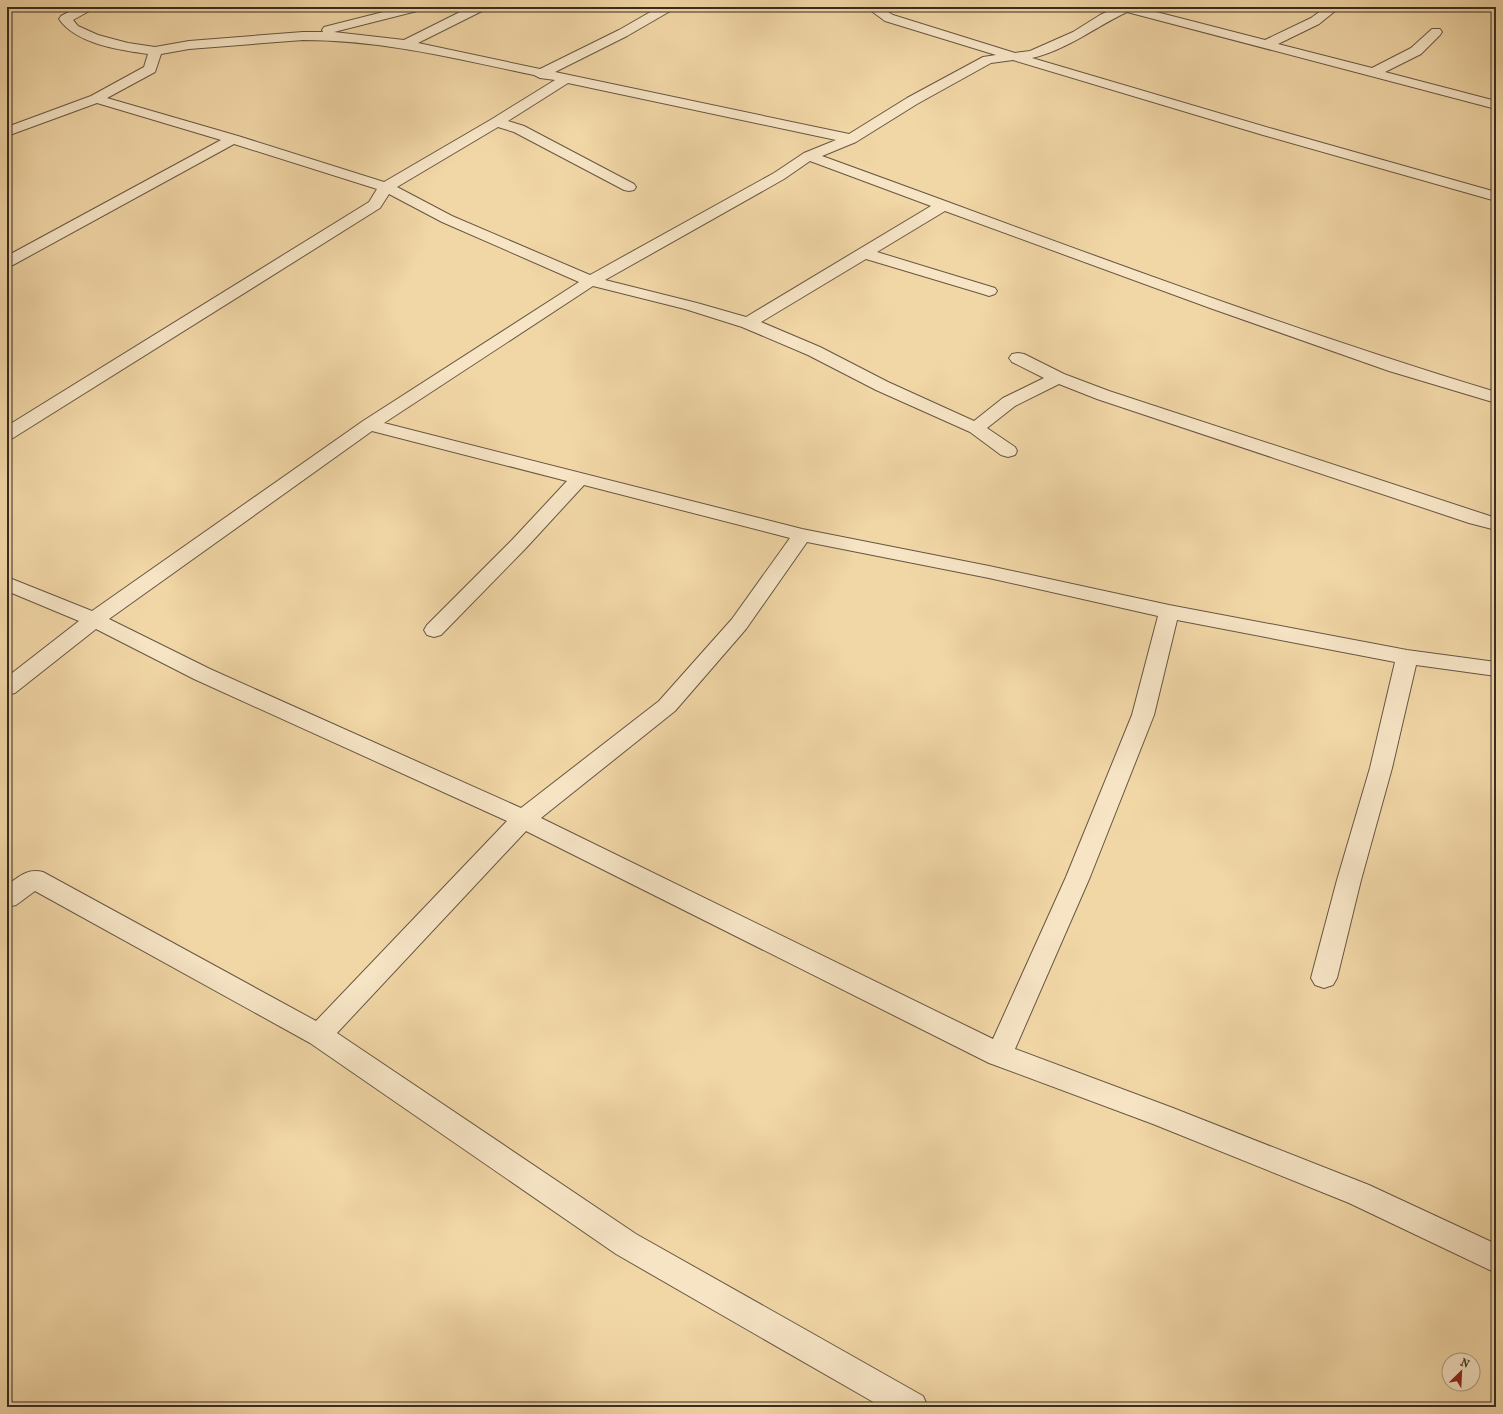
<svg xmlns="http://www.w3.org/2000/svg" width="1503" height="1414" viewBox="0 0 1503 1414" font-family="'IM FELL French Canon',serif">
<style>
.lines{fill:none;stroke-linecap:round;stroke-linejoin:round}
.minor-casing{stroke:#675642;stroke-width:2}
.minor{fill:#f6e4c5;fill-rule:evenodd}
</style>
<rect width="100%" height="100%" fill="#f1d6a6"/>
<filter id="stains"><feTurbulence type="fractalNoise" baseFrequency=".005" numOctaves="4"/><feColorMatrix values="0 0 0 0 .2 0 0 0 0 .09 0 0 0 0 .02 0 0 0 .5 -.17"/></filter>
<radialGradient id="worn" r=".72"><stop offset=".6" stop-color="#630" stop-opacity="0"/><stop offset="1" stop-color="#630" stop-opacity=".3"/></radialGradient>
<g class="lines">
<defs>
<path id="minor" d="M78,7H93L91,10L73,20L78,26L98,35L128,43L155,47L189,41L303,32H323L322,30L324,27L403,7H423L421,10L334,32L404,40L470,7H486L484,10L418,43L540,69L619,30L659,7H674L672,10L627,36L555,72L849,134L907,98L983,57L996,55L885,21L866,7H880L893,15L1015,53L1030,51L1073,32L1100,15L1117,7H1137L1265,40L1311,18L1326,7H1340L1319,24L1278,44L1372,68L1411,48L1432,29H1440L1442,32L1440,35L1421,54L1385,72L1496,101V109L1127,12C1097,26 1065,51 1032,58L1273,129L1496,192V201L1263,135L1013,60L991,63L917,104L856,142L822,156C1046,237 1268,323 1496,392V403L1389,371L1210,308L945,211L877,252L995,288L997,291L995,294L989,296L983,294L866,259L761,322L820,347L888,382L974,421L1003,398L1044,378L1012,362L1009,358L1012,354L1018,353L1024,354L1064,374L1109,391L1496,518V530L1469,523L1097,399L1059,384L1015,406L987,428L1015,447L1017,451L1015,455L1008,457L1001,455L970,432L876,390L808,355L742,327L685,309L593,286L384,423L802,529L989,566L1169,605L1407,650L1496,662V676L1416,665L1392,768L1361,880L1337,978L1333,985L1324,988L1315,985L1311,978L1337,880L1370,768L1395,662L1177,620L1154,715L1090,877L1015,1049L1173,1108L1369,1185L1496,1244V1273L1349,1203L1153,1124L989,1063L526,831L337,1033L636,1234L923,1396L928,1407H882L616,1254L310,1043L35,891L16,905L7,907V885C19,877 27,868 43,872L316,1021L507,821L194,679L96,629L15,693L7,695V677L79,621L7,591V577L92,611L363,421L579,282L442,222L389,194L380,208L13,438L7,439V426L369,202L377,189L234,144L13,265L7,267V256L221,140L97,103L7,136V127L91,96L144,67L148,54C120,50 76,44 59,19L61,16ZM303,40C383,40 457,59 534,75L540,78L555,80L492,119L384,182L238,136L107,98L155,72L161,54L189,49ZM568,83L836,140L804,153L774,173L590,275L452,216L397,187L498,127L514,132L624,190L629,191L634,190L636,187L634,184L524,126L508,121ZM810,161L931,206L746,317L697,303L605,280L784,179ZM372,431L567,481L512,540L427,625L424,630L427,635L434,637L441,635L526,548L584,485L790,538L732,619L659,701L521,808L210,669L109,619ZM807,542L989,578L1158,616L1132,715L1066,877L993,1039L541,818L675,711L746,629Z"/>
</defs>
<use href="#minor" class="minor-casing"/>
<use href="#minor" class="minor"/>
</g>
<rect width="1503" height="1414" fill="none" stroke="#f1d6a6" stroke-width="24"/>
<rect x="8" y="8" width="1487" height="1398" fill="none" stroke="#392b21" stroke-width="2"/>
<rect x="12" y="12" width="1479" height="1390" fill="none" stroke="#392b21"/>
<g transform="translate(1461 1372) rotate(24)"><circle r="19" fill="#f6e4c5" stroke="#aa9a83"/>
<path d="M0-3L7 15L0 10L-7 15Z" fill="#8f2418"/>
<text y="-6" font-size="11" font-weight="bold" text-anchor="middle" fill="#392b21">N</text>
</g>
<rect width="100%" height="100%" filter="url(#stains)"/>
<rect width="100%" height="100%" fill="url(#worn)"/>
</svg>
